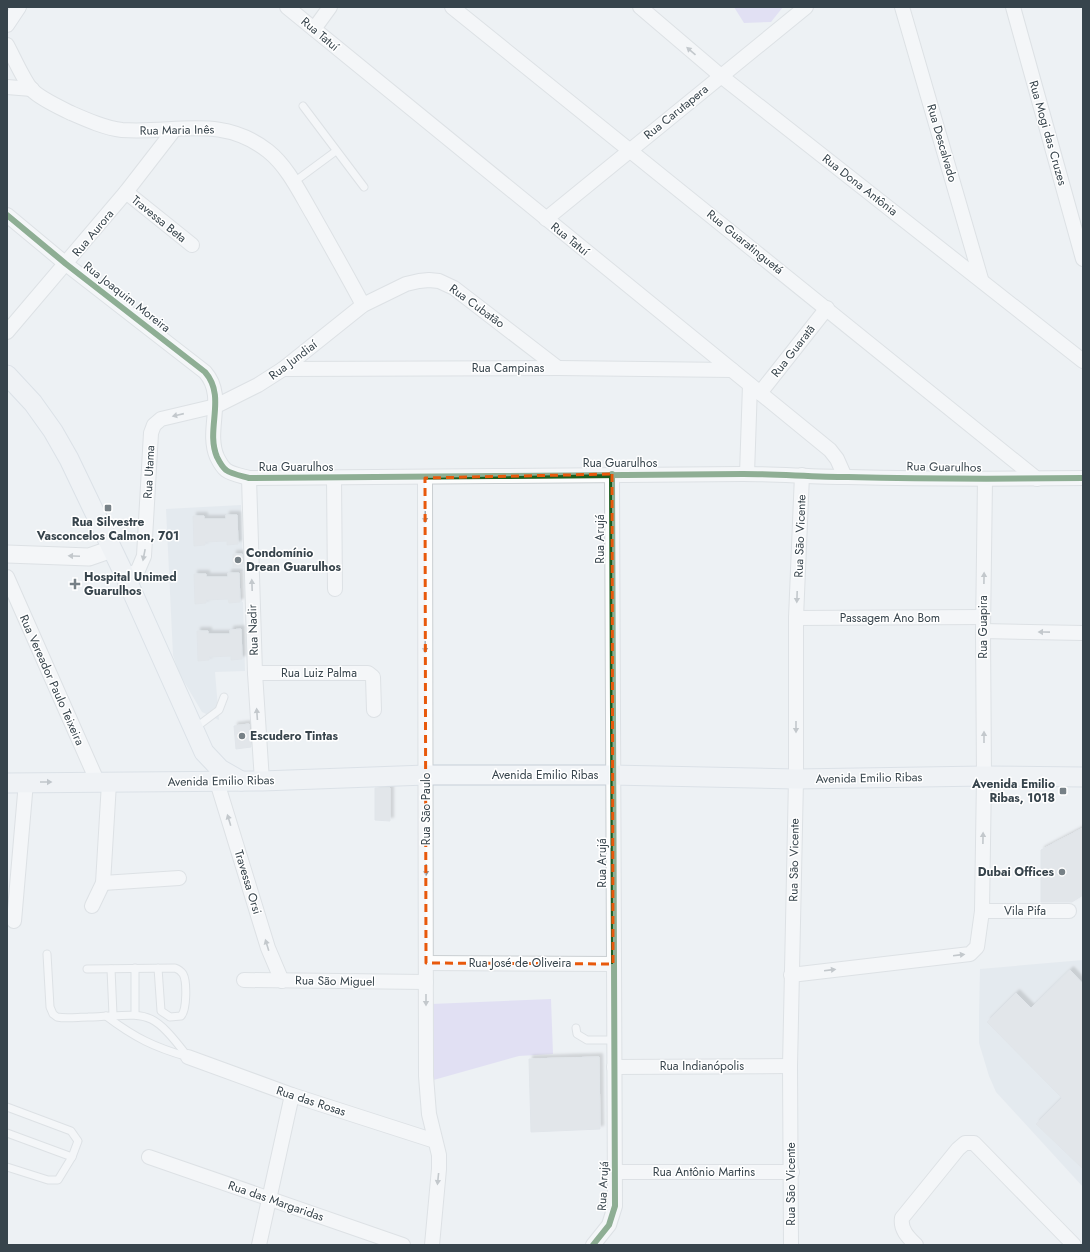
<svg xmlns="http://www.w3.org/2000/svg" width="1090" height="1252" viewBox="0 0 1090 1252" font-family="Jost,sans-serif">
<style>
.residential{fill:#dae2e8}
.green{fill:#d3cdf1}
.building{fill:#d5dade;stroke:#d2d8dd;filter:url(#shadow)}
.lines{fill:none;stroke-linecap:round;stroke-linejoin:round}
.service-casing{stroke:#cacfd2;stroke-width:9}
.minor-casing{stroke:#cacfd2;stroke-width:16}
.tertiary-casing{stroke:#cacfd2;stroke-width:19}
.secondary-casing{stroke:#c6cfd7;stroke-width:21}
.service{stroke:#fcfdfd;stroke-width:7}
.minor{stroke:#fcfdfd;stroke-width:14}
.tertiary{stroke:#fcfdfd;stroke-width:17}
.secondary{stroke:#f1f4f7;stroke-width:19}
.cycleway-casing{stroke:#fff;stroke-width:8}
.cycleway{stroke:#1b5e20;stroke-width:6}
.oneway{fill:#90979c}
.oneway2{fill:#8b9399}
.marked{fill:none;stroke:#e8590c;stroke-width:3;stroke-dasharray:8 5;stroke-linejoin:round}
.poi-dot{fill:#778187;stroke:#fff;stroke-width:1.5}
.labels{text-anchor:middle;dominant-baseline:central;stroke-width:3;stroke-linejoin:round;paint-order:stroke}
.street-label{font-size:12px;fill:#37444c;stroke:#fff}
.poi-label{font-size:12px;font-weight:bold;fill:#37444c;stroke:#fff;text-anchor:start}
</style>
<defs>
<filter id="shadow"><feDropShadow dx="3.5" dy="-3.5" stdDeviation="1" flood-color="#0004"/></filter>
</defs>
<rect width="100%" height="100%" fill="#edf1f4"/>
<g class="residential">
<polygon points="241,505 243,571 240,571 242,602 243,602 245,671 215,672 219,720 202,712 179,673 173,655 166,509"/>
<polygon points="1083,960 1083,1187 996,1092 989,1076 979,1043 979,1015 980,969"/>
</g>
<g class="green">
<polygon points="734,7 783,7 771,22 744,23"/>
<polygon points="551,999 553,1054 519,1056 430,1081 431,1004"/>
</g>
<g class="building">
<polygon points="226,515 237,515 238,544 227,545 227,541 205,542 205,545 194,546 193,516 204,516 204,519 226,519"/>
<polygon points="233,554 242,554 243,567 233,567"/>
<polygon points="228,573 239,573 240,602 229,603 228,599 206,600 206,603 195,604 194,574 206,574 206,577 228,577"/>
<polygon points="241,629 242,659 231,660 231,656 209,657 209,660 198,661 197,631 208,631 208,634 230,634 230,630"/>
<polygon points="249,724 251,747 236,749 234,726"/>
<polygon points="375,788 390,788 390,821 375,820"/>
<polygon points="1083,828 1083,895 1072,902 1041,902 1041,850"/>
<polygon points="1070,970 1083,984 1083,1169 1036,1124 1062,1098 987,1022 1016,993 1031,1008"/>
<polygon points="599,1057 600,1129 531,1132 529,1059"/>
</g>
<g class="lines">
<defs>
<g id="service">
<polyline points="303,106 364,187"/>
<polyline points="294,182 336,151"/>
<polyline points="195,728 219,710 224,697"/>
<path d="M47,954L50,1007L53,1014L57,1017C67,1019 78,1017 88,1017C148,1015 149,1006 188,1057"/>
<polyline points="135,968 135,1014"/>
<path d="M87,969L175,968C178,969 181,971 183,974C187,981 187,1010 181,1016L170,1017L161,1011L158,968"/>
<polyline points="111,969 113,1015"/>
<path d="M106,1016C135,1038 154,1047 188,1057"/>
<polyline points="576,1028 577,1034 587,1040 614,1040"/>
<polyline points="7,1107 71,1131 78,1141 72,1157 58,1180 48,1180 7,1167"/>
<polyline points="7,1133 72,1157"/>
</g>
<g id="minor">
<polyline points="287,7 830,450 837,459 845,477"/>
<polyline points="452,7 1037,479"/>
<polyline points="640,7 721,76 1083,361"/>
<polyline points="902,7 981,279"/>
<polyline points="1013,7 1083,259"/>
<polyline points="7,25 19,7"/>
<polyline points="314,29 330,7"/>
<path d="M7,45C13,56 24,81 32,90C41,99 59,107 71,113C87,120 105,128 122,130C175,134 221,114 268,151C288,167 300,193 313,215C330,245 347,275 363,305"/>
<polyline points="7,87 32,89"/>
<polyline points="126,192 192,245"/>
<path d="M7,215L66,264L205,372C227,397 205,429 217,457C219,461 222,467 226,470C231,474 242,476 249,478C414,478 578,474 743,474C778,474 813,477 848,477C926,479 1005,479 1083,478"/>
<polyline points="546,219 806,7"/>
<polyline points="7,332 126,192 174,130"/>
<polyline points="283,369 558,368 732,370"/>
<polyline points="760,393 827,308"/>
<polyline points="747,474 750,385"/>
<polyline points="249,478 255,673 262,781"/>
<polyline points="334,478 335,589"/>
<polyline points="425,478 426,1076 429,1114 439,1155 439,1169 432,1245"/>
<polyline points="7,577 98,783"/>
<polyline points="126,578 138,570 144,556 151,433 154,425 161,419 216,406 258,385 283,369 363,305 406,284 419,281 429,280 439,281 454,288 558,368"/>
<polyline points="796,618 983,617"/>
<polyline points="983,631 1083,633"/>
<polyline points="255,673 368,673 373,677 374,710"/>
<polyline points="217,782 268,948 282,981"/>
<polyline points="103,883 179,878"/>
<polyline points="92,906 103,883 109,783"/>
<polyline points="982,911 1069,911"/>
<polyline points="14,921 26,782"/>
<polyline points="426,963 613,964"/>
<polyline points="791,975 970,954 977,947 982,911 984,776 983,631 985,479"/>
<polyline points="244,980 426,982"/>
<polyline points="188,1057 292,1095 435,1141"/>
<polyline points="614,1067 790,1066"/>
<polyline points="149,1157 403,1245"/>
<polyline points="616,1172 792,1172"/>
<polyline points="259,1245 292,1095"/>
<polyline points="593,1245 609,1225 615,1206 612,474"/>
<polyline points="791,1245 790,1066 796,779 796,618 802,475"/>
<path d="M916,1245C909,1238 900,1230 902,1218L958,1149L965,1143H974L1074,1245"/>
</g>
<polyline id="tertiary" points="7,554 89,557 112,549"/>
<g id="secondary">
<polyline points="7,375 33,403 53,431 69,459 126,578 204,752 220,769 241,781"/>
<polyline points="7,783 262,781 426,775 612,775 796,779 984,776 1083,777"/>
</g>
</defs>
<use href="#service" class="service-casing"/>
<use href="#minor" class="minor-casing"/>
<use href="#tertiary" class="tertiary-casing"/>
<use href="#secondary" class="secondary-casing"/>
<use href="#service" class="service"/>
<use href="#minor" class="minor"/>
<use href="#tertiary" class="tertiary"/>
<use href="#secondary" class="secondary"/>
<defs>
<g id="cycleway">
<path d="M7,215L66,264L205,372C227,397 205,429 217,457C219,461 222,467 226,470C231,474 242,476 249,478C414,478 578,474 743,474C778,474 813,477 848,477C926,479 1005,479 1083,478"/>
<polyline points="593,1245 609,1225 615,1206 612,474"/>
</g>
</defs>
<use href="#cycleway" class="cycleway-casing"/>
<use href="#cycleway" class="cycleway"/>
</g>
<defs><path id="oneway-solid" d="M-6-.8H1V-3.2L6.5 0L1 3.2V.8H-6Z"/></defs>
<g class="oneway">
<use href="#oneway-solid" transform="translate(691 51) rotate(-139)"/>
<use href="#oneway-solid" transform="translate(178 415) rotate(167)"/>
<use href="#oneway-solid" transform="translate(425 517) rotate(90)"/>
<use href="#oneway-solid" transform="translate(144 555) rotate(101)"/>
<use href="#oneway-solid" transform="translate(74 556) rotate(-178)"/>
<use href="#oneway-solid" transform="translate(984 578) rotate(-89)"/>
<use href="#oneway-solid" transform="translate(252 585) rotate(-92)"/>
<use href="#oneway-solid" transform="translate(797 597) rotate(92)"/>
<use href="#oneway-solid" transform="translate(1044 632) rotate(-179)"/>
<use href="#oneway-solid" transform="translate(425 647) rotate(90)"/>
<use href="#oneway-solid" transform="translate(257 714) rotate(-94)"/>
<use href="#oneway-solid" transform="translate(796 727) rotate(90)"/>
<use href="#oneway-solid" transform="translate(984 737) rotate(-90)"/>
<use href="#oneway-solid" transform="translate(229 820) rotate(-107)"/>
<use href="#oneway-solid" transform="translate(983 838) rotate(-89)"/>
<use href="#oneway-solid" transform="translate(426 870) rotate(90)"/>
<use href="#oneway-solid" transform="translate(267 945) rotate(-107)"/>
<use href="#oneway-solid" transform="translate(959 955) rotate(-7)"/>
<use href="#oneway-solid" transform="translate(830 970) rotate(-7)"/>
<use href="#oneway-solid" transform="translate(426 1000) rotate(90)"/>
<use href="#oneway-solid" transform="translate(438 1179) rotate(96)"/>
</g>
<use class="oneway2" href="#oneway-solid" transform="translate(46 782)"/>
<path d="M0 0H1090V1252H0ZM612,474L613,964L426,963L425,478Z" fill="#edf1f4" fill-opacity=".55" fill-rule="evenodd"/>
<path class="marked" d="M612,474L613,964L426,963L425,478Z"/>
<g class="poi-dot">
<rect x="104" y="504" width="8" height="8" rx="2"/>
<circle cx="238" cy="560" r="4"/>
<path d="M73 578h4v4h4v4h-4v4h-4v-4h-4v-4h4z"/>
<circle cx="242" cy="736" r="4"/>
<rect x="1059" y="787" width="8" height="8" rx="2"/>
<circle cx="1062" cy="872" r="4"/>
</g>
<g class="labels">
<g class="street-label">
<text transform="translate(320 34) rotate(40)">Rua Tatuí</text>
<text transform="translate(676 112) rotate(-39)">Rua Carutapera</text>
<text transform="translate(177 130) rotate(-1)">Rua Maria Inês</text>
<text transform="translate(1048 133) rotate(74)">Rua Mogi das Cruzes</text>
<text transform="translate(942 143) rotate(74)">Rua Descalvado</text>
<text transform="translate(860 185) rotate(38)">Rua Dona Antônia</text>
<text transform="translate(159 219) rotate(39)">Travessa Beta</text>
<text transform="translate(93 233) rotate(-50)">Rua Aurora</text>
<text transform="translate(570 239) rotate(39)">Rua Tatuí</text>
<text transform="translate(745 242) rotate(39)">Rua Guaratinguetá</text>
<text transform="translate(127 297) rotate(38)">Rua Joaquim Moreira</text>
<text transform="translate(477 306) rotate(36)">Rua Cubatão</text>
<text transform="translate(793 351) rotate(-52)">Rua Guaratã</text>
<text transform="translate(293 360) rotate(-37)">Rua Jundiaí</text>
<text x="508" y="368">Rua Campinas</text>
<text x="620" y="463">Rua Guarulhos</text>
<text x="296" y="467">Rua Guarulhos</text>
<text transform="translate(944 467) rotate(1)">Rua Guarulhos</text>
<text transform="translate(149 472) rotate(-87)">Rua Utama</text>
<text transform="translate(800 536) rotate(-88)">Rua São Vicente</text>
<text transform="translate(600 539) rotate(-90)">Rua Arujá</text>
<text x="890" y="618">Passagem Ano Bom</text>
<text transform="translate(983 627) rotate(-90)">Rua Guapira</text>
<text transform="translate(253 630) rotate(-92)">Rua Nadir</text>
<text x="319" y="673">Rua Luiz Palma</text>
<text transform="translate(52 680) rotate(66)">Rua Vereador Paulo Teixeira</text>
<text x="545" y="775">Avenida Emilio Ribas</text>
<text transform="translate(869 778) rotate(-1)">Avenida Emilio Ribas</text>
<text transform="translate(221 781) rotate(-1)">Avenida Emilio Ribas</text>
<text transform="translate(426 809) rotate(-90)">Rua São Paulo</text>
<text transform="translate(794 860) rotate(-89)">Rua São Vicente</text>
<text transform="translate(602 863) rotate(-90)">Rua Arujá</text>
<text transform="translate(248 882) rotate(73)">Travessa Orsi</text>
<text x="1025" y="911">Vila Pifa</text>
<text x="520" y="963">Rua José de Oliveira</text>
<text transform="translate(335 981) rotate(1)">Rua São Miguel</text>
<text x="702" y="1066">Rua Indianópolis</text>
<text transform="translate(311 1101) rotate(18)">Rua das Rosas</text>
<text x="704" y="1172">Rua Antônio Martins</text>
<text transform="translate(791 1184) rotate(-90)">Rua São Vicente</text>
<text transform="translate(603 1186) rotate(-87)">Rua Arujá</text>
<text transform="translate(276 1201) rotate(19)">Rua das Margaridas</text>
</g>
<g class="poi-label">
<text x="108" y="522" text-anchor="middle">Rua Silvestre<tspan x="108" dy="14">Vasconcelos Calmon, 701</tspan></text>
<text x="246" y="553">Condomínio<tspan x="246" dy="14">Drean Guarulhos</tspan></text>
<text x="84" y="577">Hospital Unimed<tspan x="84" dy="14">Guarulhos</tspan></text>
<text x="250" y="736">Escudero Tintas</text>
<text x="1055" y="784" text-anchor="end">Avenida Emilio<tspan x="1055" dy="14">Ribas, 1018</tspan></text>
<text x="1054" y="872" text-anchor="end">Dubai Offices</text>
</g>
</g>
<rect width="1090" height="1252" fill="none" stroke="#37444c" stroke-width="16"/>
</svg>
